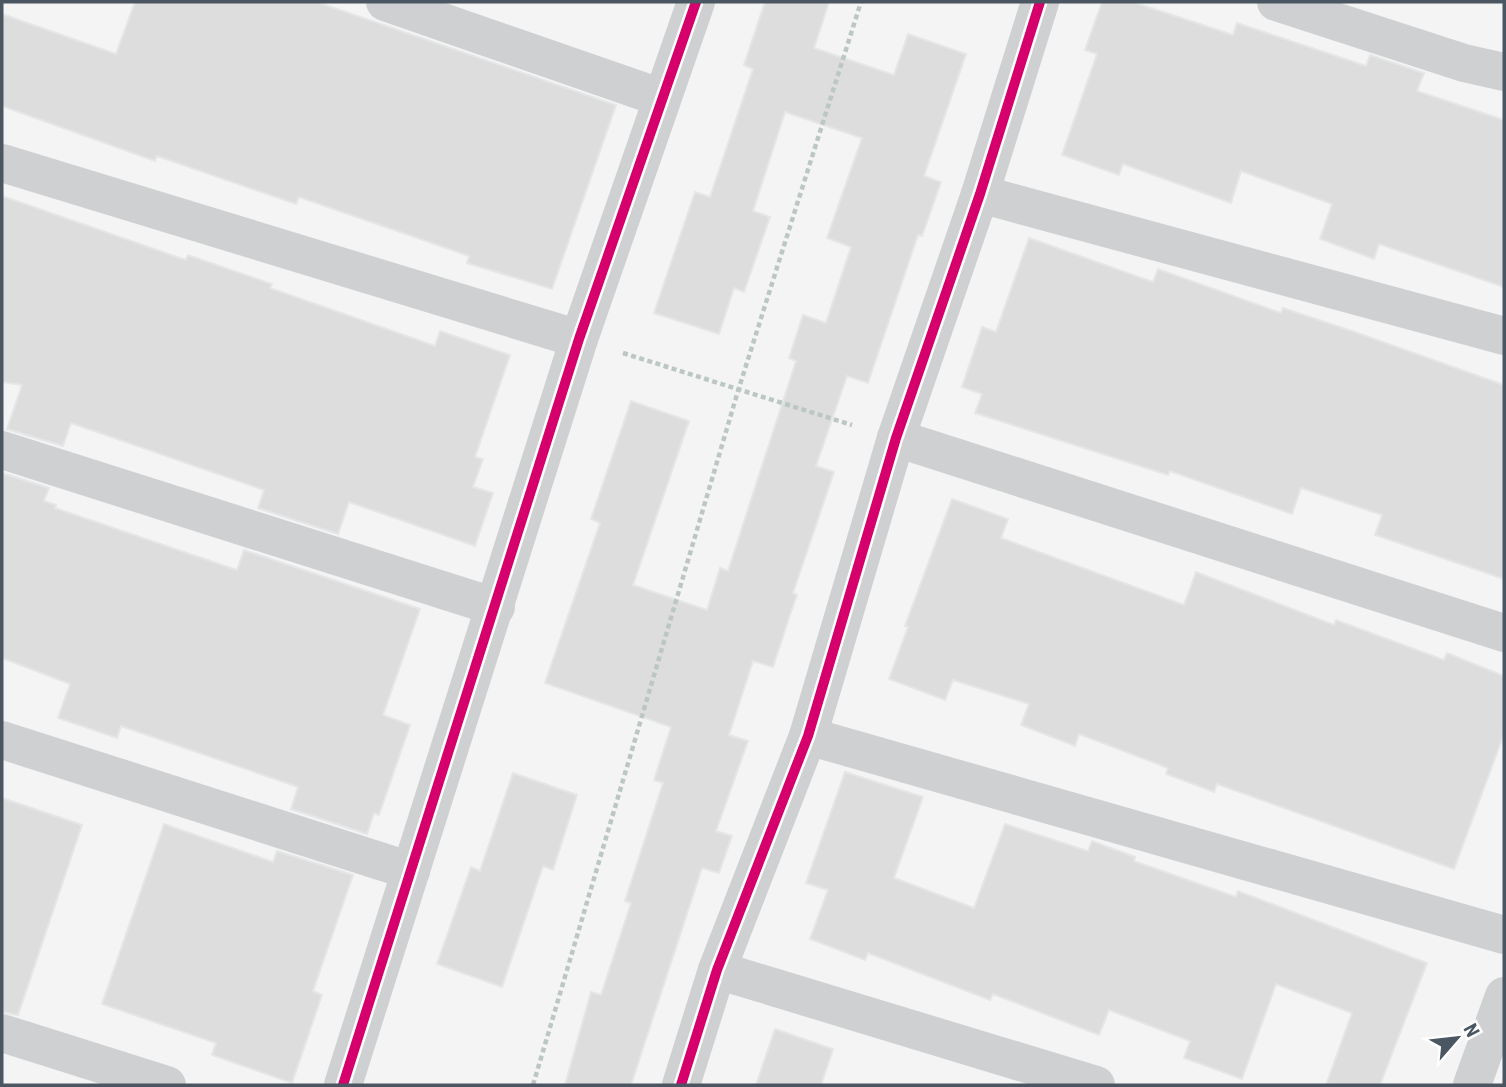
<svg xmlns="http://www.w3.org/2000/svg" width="1506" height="1087" viewBox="0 0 1506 1087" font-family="'Roboto Condensed',sans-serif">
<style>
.building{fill:#ddddde;stroke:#e5e6e7;stroke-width:2}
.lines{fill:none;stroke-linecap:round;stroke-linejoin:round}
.path{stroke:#bcc7c4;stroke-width:4.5;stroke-dasharray:5 3.5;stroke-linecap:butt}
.minor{stroke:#ced0d2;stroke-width:38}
.cycleway-casing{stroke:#fff;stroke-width:15}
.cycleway{stroke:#d6006c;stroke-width:10}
</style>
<rect width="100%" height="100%" fill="#f4f4f4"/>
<g class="building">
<polygon points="135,2 317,2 616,105 552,289 467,263 469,256 299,197 296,204 157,156 155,161 2,106 2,14 116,54"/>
<polygon points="765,2 829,2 814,48 894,75 908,34 966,54 924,176 941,182 922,236 918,235 868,383 847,376 816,466 834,472 793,593 797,595 790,615 773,667 753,661 729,735 748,741 716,831 732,836 719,873 702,868 631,1085 565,1085 591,992 601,995 631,903 625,901 663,783 654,780 671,727 545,683 600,523 591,519 631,401 689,421 633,585 707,610 720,568 728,571 796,361 789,358 803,315 826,323 851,247 827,238 862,138 785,112 753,211 770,217 744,292 734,288 719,334 654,313 695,192 710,197 753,69 744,65"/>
<polygon points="1102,2 1133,2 1233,35 1237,23 1366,66 1370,55 1424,73 1417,91 1504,120 1504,287 1379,244 1374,259 1320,239 1332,204 1241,171 1231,203 1123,164 1119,175 1062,155 1097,54 1085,50"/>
<polygon points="2,196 186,260 188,255 272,284 270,288 435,346 440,331 510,355 475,457 483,459 473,487 493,493 475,546 349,502 338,534 258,508 264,490 71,423 63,446 7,429 22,385 2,382"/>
<polygon points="1029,238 1153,282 1158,269 1281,313 1283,308 1349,330 1504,385 1504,579 1375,535 1382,515 1301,488 1292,514 1170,471 1168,475 975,413 982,394 962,387 982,327 996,332"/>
<polygon points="2,473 49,488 44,501 56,505 55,508 237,570 244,550 420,609 383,715 410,725 379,815 374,813 367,834 291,809 298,787 121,726 117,738 58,718 70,684 2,658"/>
<polygon points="952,499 1008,519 1001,538 1184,605 1196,572 1334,625 1336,620 1444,660 1447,653 1504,676 1504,734 1454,869 1217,784 1214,792 1166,774 1168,768 1079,734 1075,746 1021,725 1029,704 953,680 945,700 889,679 908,627 905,626"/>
<polygon points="845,772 923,797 894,878 974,908 1005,824 1088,851 1092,841 1135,857 1134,861 1236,897 1238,891 1427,963 1380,1085 1326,1085 1352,1013 1276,984 1242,1079 1184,1058 1190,1041 1109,1010 1099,1035 993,994 990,1000 868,953 865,960 810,939 828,890 806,883"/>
<polygon points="513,773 577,795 553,870 543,866 502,987 437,964 471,867 480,871"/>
<polygon points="2,798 82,825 18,1015 2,1012"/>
<polygon points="164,824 273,862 277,851 353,875 313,991 322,995 292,1083 212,1055 216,1043 102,1004"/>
<polygon points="775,1029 833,1049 821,1085 756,1085"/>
</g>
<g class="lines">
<g class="path">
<polyline points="623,353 852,425"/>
<polyline points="533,1085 738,391 861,2"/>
</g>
<g class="minor">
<polyline points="385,2 662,98"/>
<polyline points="1276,2 1464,63 1504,72"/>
<polyline points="2,163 579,339"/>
<polyline points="980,194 1504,336"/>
<polyline points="896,438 1504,633"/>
<polyline points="2,450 496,607"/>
<polyline points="808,736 1504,935"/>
<polyline points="2,740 411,871"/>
<polyline points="717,970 1096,1085"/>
<polyline points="2,1033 167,1085"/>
<polyline points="343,1085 579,339 696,2"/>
<polyline points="681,1085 717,970 808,736 896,438 980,194 1040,2"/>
<polyline points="1472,1085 1504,996"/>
</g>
<defs>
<g id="cycleway">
<polyline points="343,1085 579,339 696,2"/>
<polyline points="681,1085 717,970 808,736 896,438 980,194 1040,2"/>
</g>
</defs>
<use href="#cycleway" class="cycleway-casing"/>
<use href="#cycleway" class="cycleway"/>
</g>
<rect width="1506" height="1087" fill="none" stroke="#4a5661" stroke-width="7"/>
<g transform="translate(1457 1038) rotate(62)" stroke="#ffffff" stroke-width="5" paint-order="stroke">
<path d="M0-5L12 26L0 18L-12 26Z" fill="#4a5661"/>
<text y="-10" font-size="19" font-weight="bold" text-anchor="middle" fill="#4a5661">N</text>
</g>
</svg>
